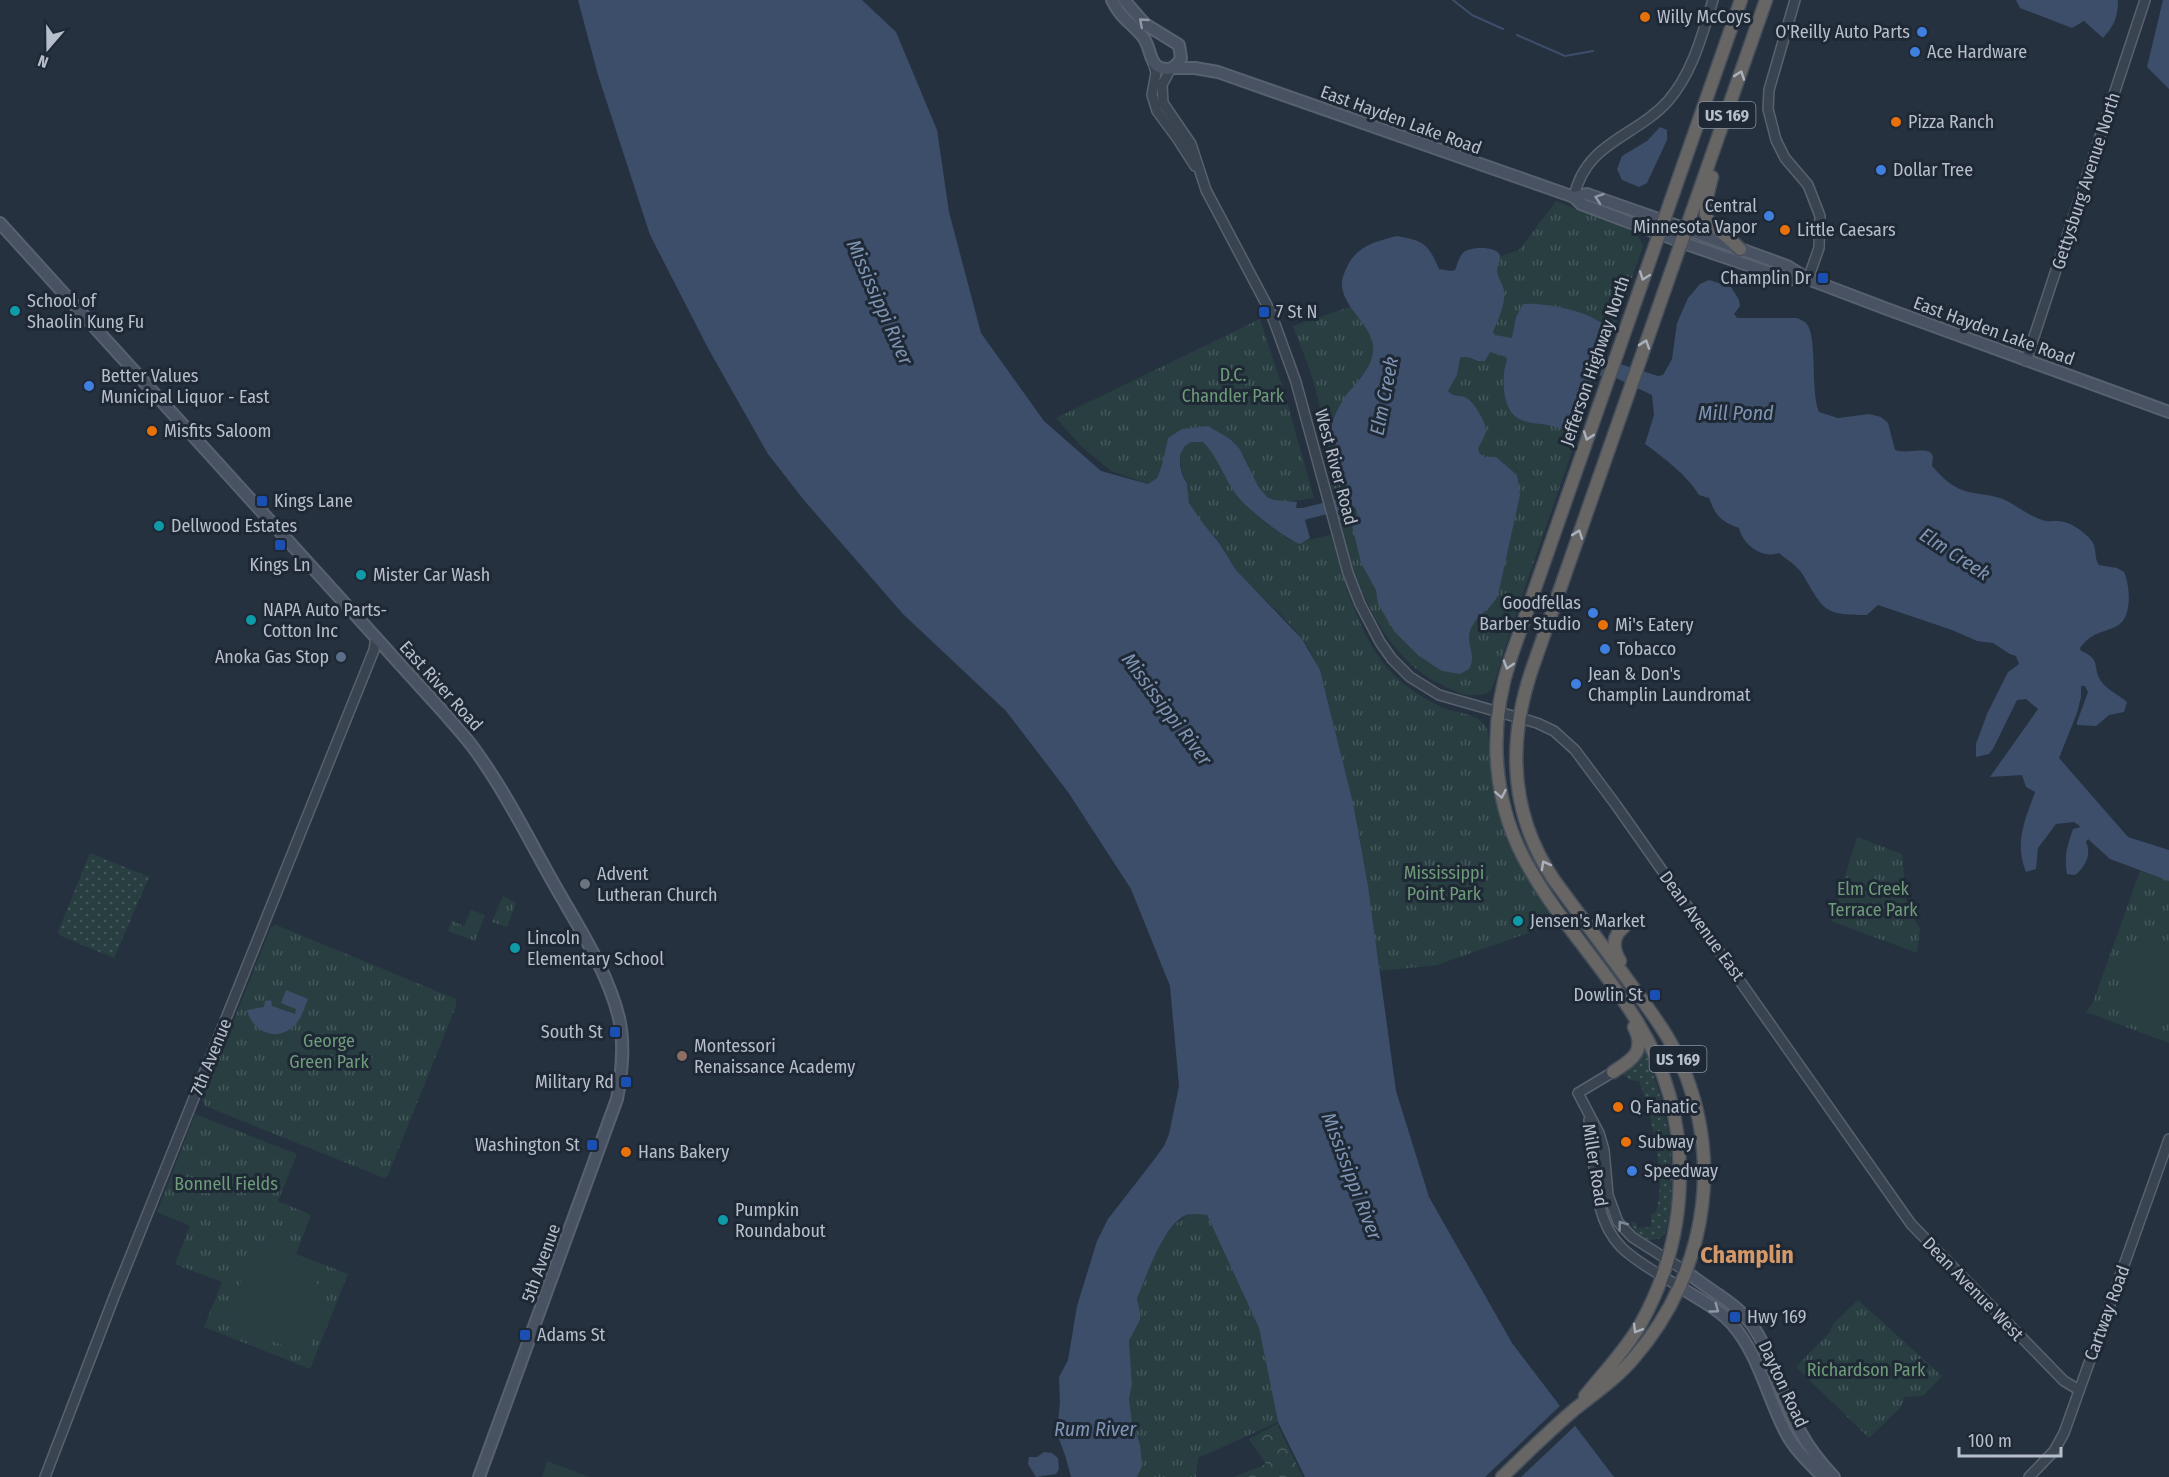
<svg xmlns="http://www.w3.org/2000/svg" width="2169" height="1477" viewBox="0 0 2169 1477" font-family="'Fira Sans Condensed',sans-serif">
<defs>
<pattern id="grass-dots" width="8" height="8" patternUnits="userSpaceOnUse" patternTransform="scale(1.5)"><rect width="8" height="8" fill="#283e41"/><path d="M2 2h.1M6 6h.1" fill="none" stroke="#45585b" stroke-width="1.8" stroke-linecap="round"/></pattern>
<pattern id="forest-crowns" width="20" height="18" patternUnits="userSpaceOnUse" patternTransform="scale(1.5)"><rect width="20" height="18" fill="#283e41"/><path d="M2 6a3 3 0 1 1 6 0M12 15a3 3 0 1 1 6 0" fill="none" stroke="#45585b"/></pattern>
<pattern id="park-tufts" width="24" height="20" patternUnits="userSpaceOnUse" patternTransform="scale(1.5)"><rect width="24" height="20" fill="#283e41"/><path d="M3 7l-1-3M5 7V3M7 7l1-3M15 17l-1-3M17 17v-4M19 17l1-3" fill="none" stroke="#45585b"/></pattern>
</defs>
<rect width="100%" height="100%" fill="#263140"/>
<g fill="url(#grass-dots)">
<polygon points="90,853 149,877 114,958 61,936 58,932"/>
<path d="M 1645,1051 C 1665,1103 1677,1151 1670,1208 C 1668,1218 1669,1230 1661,1238 C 1647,1243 1634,1237 1631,1222 L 1636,1222 L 1637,1228 L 1651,1227 L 1651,1214 L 1656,1212 C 1667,1179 1651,1113 1639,1081 L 1630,1080 L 1620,1072 L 1633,1065 Z"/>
</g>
<polygon fill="url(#forest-crowns)" points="1277,1424 1303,1477 1234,1477 1266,1464 1249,1439"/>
<g fill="url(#park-tufts)">
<path d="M 1556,201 L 1637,233 L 1643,246 L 1519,605 L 1494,683 L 1490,692 C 1471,699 1460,694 1442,685 C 1374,653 1346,559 1332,490 C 1327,460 1324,429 1318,399 C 1313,375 1302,350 1293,326 L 1519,250 Z"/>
<path d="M 1260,319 L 1285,395 L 1314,498 C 1303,500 1284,503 1273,500 C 1258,495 1238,453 1230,439 L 1168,438 L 1162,465 L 1157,478 L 1148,484 L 1111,471 L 1081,446 L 1056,418 Z"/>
<path d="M 1191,442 L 1203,442 C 1223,461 1228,486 1244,503 C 1253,513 1284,539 1295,542 C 1301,543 1322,536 1331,535 C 1344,579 1360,643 1394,675 C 1408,689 1426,700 1443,708 C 1458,714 1480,713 1487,729 C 1492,758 1493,788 1500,817 C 1509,857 1535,891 1557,923 L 1437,965 L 1380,971 C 1369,892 1356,815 1337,738 C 1328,704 1324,668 1303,640 C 1284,614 1257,594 1236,571 C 1229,563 1226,552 1220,543 C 1210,530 1196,519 1190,504 C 1187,497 1189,488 1186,481 C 1180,468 1175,451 1191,442 Z"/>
<polygon points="1857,837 1902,854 1907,907 1920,929 1917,953 1831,921"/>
<polygon points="2140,871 2169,879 2169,1043 2086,1012 2093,1002"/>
<polygon points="503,896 516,903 507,927 492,922"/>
<polygon points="471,910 485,915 475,941 448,931 452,921 464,926"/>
<polygon points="276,925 456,999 456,1006 388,1175 384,1178 205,1106 202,1099 271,927"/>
<polygon points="195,1114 297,1154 278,1201 311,1215 296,1254 348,1274 310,1369 204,1327 222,1282 175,1264 190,1226 157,1212"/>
<path d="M 1191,1214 L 1207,1215 L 1259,1328 L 1278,1422 L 1198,1458 L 1196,1477 L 1137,1477 L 1140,1444 L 1132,1422 L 1129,1399 L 1132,1384 L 1129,1341 L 1140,1320 L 1140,1312 L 1137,1298 C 1148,1272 1162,1224 1191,1214 Z"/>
<polygon points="1858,1300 1942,1376 1923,1396 1905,1397 1900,1408 1869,1438 1796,1367 1830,1332 1832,1325"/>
</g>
<g fill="#283e41">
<polygon points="2137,939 2152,946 2169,963 2169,1024 2113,1004"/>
<polygon points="255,1242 281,1250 303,1264 318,1285 322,1313 308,1355 229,1325 228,1318"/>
<polygon points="547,1461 590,1477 542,1477"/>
</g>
<g fill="#3c4e69">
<path d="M 578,0 L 862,0 L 896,32 L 937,130 L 949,212 L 981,333 L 1044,421 L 1101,471 L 1148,484 L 1157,478 L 1162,465 L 1168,438 L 1182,429 L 1208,426 L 1230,439 L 1239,448 L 1258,486 L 1267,497 L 1274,500 L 1297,502 L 1296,508 L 1302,510 L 1310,538 L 1300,544 C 1284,538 1244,507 1235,493 C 1223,476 1218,457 1203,442 L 1191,442 L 1185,446 L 1180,455 L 1180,465 L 1182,474 L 1187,484 L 1189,503 L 1202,522 L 1220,544 L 1235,569 L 1302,639 L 1320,670 L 1353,803 L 1368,886 L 1396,1091 L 1429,1197 L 1512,1343 L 1614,1477 L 1305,1477 L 1278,1422 L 1259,1328 L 1207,1215 C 1199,1215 1191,1213 1184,1216 C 1162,1228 1147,1276 1137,1298 L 1140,1312 L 1140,1320 L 1129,1341 L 1132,1384 L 1129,1399 L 1132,1422 L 1140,1444 L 1142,1466 L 1137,1477 L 1071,1477 L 1065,1455 L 1057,1434 L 1060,1402 L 1059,1377 L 1068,1360 L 1077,1306 L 1097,1241 L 1108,1219 L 1150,1165 L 1164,1146 L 1169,1134 L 1179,1086 L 1170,986 L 1131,889 L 1068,792 L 1006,711 L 903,614 L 803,499 L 768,454 L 709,350 L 650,235 L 598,75 Z"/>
<path d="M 2016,0 L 2118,0 C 2118,17 2114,26 2103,38 L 2084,21 L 2072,28 L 2020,8 Z"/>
<polygon points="2163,0 2169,0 2169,89 2147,67"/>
<polygon points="1660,127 1667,130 1667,140 1647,183 1639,187 1622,180 1617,169 1622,156 1647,141"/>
<path d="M 1397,236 C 1425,241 1428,244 1439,269 L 1451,271 L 1455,270 C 1457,265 1459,257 1463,253 C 1469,246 1499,246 1500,256 C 1501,261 1497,265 1497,270 C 1497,276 1501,281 1503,287 C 1508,299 1498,320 1493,332 L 1495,335 L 1512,338 L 1516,317 L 1523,304 C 1544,302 1590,311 1605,326 C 1605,337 1598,345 1597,354 L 1601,358 L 1658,376 L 1663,375 L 1672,359 L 1677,323 L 1688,298 L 1700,284 L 1709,280 L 1731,287 L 1739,300 L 1740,306 L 1734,314 L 1737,318 L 1797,318 C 1798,318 1805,322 1806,323 C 1818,335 1810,391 1819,412 L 1838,418 L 1869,414 L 1881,417 L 1888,423 L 1895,450 C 1906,454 1919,448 1930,452 L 1933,456 L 1932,466 C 1942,477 1950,486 1965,491 C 1978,495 1992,494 2005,500 C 2019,507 2030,517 2046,521 C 2052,522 2058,520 2064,522 C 2073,524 2084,532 2090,539 C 2098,547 2093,557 2099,565 L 2117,568 L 2124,572 C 2130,585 2133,618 2117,626 C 2101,634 2093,631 2080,648 L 2081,651 C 2102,659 2092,668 2101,681 C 2107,690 2119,695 2127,702 L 2124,712 L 2109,715 L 2096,726 L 2077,725 L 2077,722 L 2088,692 L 2085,686 L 2081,686 L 2081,697 L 2077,713 L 2059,758 L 2128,837 L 2169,850 L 2169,881 L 2110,859 L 2088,839 L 2086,842 C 2092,855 2085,867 2075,875 L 2067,874 C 2064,855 2067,847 2073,829 L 2081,827 L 2074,822 L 2056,824 L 2038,848 L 2036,869 L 2026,872 C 2014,843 2025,820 2035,792 L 2026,787 L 2022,775 L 1990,777 L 2038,709 L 2026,699 L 2017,700 L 1993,749 L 1989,754 L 1976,757 L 1976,744 L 1987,714 L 2008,672 L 2019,664 L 2016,656 L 2010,654 L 1993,643 L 1977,641 L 1952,630 L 1878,605 L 1867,615 C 1824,615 1824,611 1803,575 C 1798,566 1787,560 1779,553 C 1762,559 1743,545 1739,528 C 1720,521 1716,516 1709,498 L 1699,495 C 1686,474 1664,458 1645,444 L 1654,415 L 1652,395 L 1614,377 L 1593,375 L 1578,420 L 1571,430 C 1563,430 1555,427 1548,425 C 1537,423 1526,424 1516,417 C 1502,407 1501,375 1507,360 L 1506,357 L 1490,352 L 1485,361 C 1475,363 1470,354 1460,358 L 1457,375 L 1448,391 C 1453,397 1458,395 1465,397 C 1474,401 1487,424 1486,432 C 1484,438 1480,444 1478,449 L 1480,454 L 1485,457 L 1496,457 L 1517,475 L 1520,495 L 1498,595 C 1492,610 1470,618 1469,637 C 1469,649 1476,657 1469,669 L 1460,674 L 1442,671 L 1419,656 L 1394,631 L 1378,604 L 1376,590 L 1361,563 L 1352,525 L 1359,522 L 1353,497 L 1345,498 C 1343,487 1342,473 1338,462 C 1335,454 1330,446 1330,436 C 1330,423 1339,405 1347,394 C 1357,382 1371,369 1373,352 C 1376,326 1341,309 1342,283 C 1342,277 1345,271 1348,265 C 1357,246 1377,241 1397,236 Z"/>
<path d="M 286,990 L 308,999 C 304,1008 302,1018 295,1025 C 278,1043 252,1032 247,1010 L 264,1007 L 265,1001 L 271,1000 L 272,1006 L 295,1014 L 296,1009 L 281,1003 Z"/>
<polygon points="1044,1452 1052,1453 1058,1458 1059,1469 1056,1474 1036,1477 1028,1464 1029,1457 1037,1457"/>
</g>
<polygon fill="#263140" points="1562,1404 1577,1424 1521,1477 1485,1477"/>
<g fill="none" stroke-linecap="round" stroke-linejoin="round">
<g stroke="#3c4e69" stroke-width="2">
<polyline points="1453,0 1472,15 1503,29"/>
<polyline points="1517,35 1565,56 1593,51"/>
</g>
<polyline stroke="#3c4e69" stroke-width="12" points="1289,514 1303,514 1363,499 1368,496"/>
<defs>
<g id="tertiary">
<polyline points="1795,0 1769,90 1768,109 1776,140 1785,158 1808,185 1820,216 1819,248 1808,279"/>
<polyline points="1153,62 1156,73 1152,95 1157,111 1177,138 1195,166"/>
<polyline points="1171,68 1162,85 1163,103 1191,144 1206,190 1271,313 1296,382 1348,573 1360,604 1380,642 1392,659 1410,677 1439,695 1537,723 1554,731 1575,750 1616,805 1911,1224 2064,1381 2079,1390"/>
<path d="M 1574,197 C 1585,142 1636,137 1668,101 C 1693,72 1702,35 1713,0"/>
<polyline points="2026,361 2145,0"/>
<polyline points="1613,1072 1578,1093 1599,1133 1604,1150 1608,1195 1618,1222 1632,1237 1687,1272"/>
<path d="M 1589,1120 C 1597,1162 1589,1215 1622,1248 C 1639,1264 1661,1275 1680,1287"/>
<polyline points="45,1477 114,1297 374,650 376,638"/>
<polyline points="2029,1477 2054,1451 2064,1433 2169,1139"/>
</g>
<g id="secondary">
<path d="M 1112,0 C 1122,20 1131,22 1143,37 C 1152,48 1148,69 1167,69 C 1174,69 1178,64 1181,58 L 1179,45 L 1145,24 L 1124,0"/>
<polyline points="1173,68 1195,68 1218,72 1574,197 1581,204 1692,246 1762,270 1789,279 1808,279"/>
<polyline points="1574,197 1587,194 1650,216 1787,266 1808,279 1887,309 2169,412"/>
<path d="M 0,223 L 446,715 C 455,726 466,737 475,750 C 507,794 531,844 558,891 C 581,931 608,973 619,1018 C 625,1045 622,1072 617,1099 L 479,1477"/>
<path d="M 1687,1272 C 1709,1291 1737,1302 1754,1328 C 1775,1360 1782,1400 1801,1433 C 1810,1450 1821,1463 1834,1477"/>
<path d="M 1680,1287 C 1698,1299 1718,1308 1732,1324 C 1759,1355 1767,1396 1785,1431 C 1794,1449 1809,1463 1823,1477"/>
</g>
<g id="trunk">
<path d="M 1712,177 C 1697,232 1709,216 1740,249"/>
<path d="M 1620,961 C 1612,948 1612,936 1624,927"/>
<path d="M 1613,1072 C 1631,1060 1647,1052 1634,1027"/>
<path d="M 1585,1396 C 1604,1372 1625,1351 1640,1325 C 1693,1231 1694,1115 1638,1023 C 1606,969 1562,925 1531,871 C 1492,806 1487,729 1511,657 L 1741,0"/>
<path d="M 1502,1477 C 1526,1454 1550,1430 1575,1409 C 1595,1393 1616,1379 1633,1359 C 1711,1270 1728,1142 1668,1038 C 1656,1018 1641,998 1627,979 C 1603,946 1578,913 1554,880 C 1511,816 1507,745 1531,672 L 1766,0"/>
</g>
</defs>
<use href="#tertiary" stroke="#58616e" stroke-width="12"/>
<use href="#secondary" stroke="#58616e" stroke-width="14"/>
<use href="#trunk" stroke="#454e5b" stroke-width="15"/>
<use href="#tertiary" stroke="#3a4350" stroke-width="9"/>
<use href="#secondary" stroke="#485263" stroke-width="10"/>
<use href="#trunk" stroke="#676664" stroke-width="12"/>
</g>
<defs><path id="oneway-chevron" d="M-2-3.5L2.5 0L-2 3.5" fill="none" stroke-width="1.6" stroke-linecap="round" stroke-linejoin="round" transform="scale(1.5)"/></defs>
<g stroke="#9098a7">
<use href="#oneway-chevron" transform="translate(1143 22) rotate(-139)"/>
<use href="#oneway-chevron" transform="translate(1599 198) rotate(-161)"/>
<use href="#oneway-chevron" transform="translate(1715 1309) rotate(36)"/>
</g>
<g stroke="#abb1bc">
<use href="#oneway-chevron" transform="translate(1740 75) rotate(-71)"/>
<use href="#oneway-chevron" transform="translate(1644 276) rotate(110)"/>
<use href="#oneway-chevron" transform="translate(1645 344) rotate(-71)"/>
<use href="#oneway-chevron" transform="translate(1588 436) rotate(109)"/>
<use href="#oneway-chevron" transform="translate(1578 534) rotate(-71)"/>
<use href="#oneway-chevron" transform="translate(1508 665) rotate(107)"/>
<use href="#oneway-chevron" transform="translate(1501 794) rotate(79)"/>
<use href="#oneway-chevron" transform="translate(1545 865) rotate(-119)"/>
<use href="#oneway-chevron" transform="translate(1637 1329) rotate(121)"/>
</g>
<use stroke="#7f8794" href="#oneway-chevron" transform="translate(1622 1225) rotate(-127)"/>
<g fill="#e8710a" stroke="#1f2835" stroke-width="2">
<circle cx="1645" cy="17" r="6"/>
<circle cx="1896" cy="122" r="6"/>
<circle cx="1785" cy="230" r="6"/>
<circle cx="152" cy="431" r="6"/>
<circle cx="1603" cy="625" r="6"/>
<circle cx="1618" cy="1107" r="6"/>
<circle cx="1626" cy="1142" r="6"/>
<circle cx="626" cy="1152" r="6"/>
</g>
<g fill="#3f7fe0" stroke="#1f2835" stroke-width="2">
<circle cx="1922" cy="32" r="6"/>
<circle cx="1915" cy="52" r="6"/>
<circle cx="1881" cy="170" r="6"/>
<circle cx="1769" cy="216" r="6"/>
<circle cx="89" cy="386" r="6"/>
<circle cx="1593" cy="613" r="6"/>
<circle cx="1605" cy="649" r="6"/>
<circle cx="1576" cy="684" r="6"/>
<circle cx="1632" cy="1171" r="6"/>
</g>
<g fill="#1a4fb4" stroke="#1f2835" stroke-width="2">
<rect x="1817" y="272" width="12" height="12" rx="3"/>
<rect x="1258" y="306" width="12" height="12" rx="3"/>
<rect x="256" y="495" width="12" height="12" rx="3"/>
<rect x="274" y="539" width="12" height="12" rx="3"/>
<rect x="1649" y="989" width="12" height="12" rx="3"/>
<rect x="609" y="1026" width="12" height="12" rx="3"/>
<rect x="620" y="1076" width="12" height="12" rx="3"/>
<rect x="586" y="1139" width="12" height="12" rx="3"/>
<rect x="1729" y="1311" width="12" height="12" rx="3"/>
<rect x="519" y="1329" width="12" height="12" rx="3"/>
</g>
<g fill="#0f9aa8" stroke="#1f2835" stroke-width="2">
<circle cx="15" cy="311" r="6"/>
<circle cx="159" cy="526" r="6"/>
<circle cx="361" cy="575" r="6"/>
<circle cx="251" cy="620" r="6"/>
<circle cx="1518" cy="921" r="6"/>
<circle cx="515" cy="948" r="6"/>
<circle cx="723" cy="1220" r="6"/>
</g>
<circle fill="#5c6f8a" stroke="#1f2835" stroke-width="2" cx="341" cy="657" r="6"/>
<circle fill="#6b7280" stroke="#1f2835" stroke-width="2" cx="585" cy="884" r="6"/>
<circle fill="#8d6e63" stroke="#1f2835" stroke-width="2" cx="682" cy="1056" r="6"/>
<g text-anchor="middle" stroke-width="6" stroke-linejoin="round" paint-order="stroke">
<g fill="#1f2835" stroke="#89919e" stroke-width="1.5">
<rect x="1698.5" y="102" width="57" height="26" rx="4.5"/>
<rect x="1649.5" y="1046" width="57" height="26" rx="4.5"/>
</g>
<g font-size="16" font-weight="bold" fill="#b7becb">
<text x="1727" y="121">US 169</text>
<text x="1678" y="1065">US 169</text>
</g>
<g font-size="18" fill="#b7becb" stroke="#1f2835" text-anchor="start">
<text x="1657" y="23">Willy McCoys</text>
<text x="1910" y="38" text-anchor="end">O'Reilly Auto Parts</text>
<text x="1927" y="58">Ace Hardware</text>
<text x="1908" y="128">Pizza Ranch</text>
<text x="1893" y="176">Dollar Tree</text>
<text x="1757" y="212" text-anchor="end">Central<tspan x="1757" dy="21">Minnesota Vapor</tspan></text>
<text x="1797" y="236">Little Caesars</text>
<text x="1811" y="284" text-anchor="end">Champlin Dr</text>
<text x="27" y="307">School of<tspan x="27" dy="21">Shaolin Kung Fu</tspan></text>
<text x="1276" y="318">7 St N</text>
<text x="101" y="382">Better Values<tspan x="101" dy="21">Municipal Liquor - East</tspan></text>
<text x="164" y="437">Misfits Saloom</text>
<text x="274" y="507">Kings Lane</text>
<text x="171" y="532">Dellwood Estates</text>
<text x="280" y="571" text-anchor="middle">Kings Ln</text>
<text x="373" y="581">Mister Car Wash</text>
<text x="1581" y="609" text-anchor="end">Goodfellas<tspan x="1581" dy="21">Barber Studio</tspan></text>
<text x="263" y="616">NAPA Auto Parts-<tspan x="263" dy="21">Cotton Inc</tspan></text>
<text x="1615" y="631">Mi's Eatery</text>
<text x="1617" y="655">Tobacco</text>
<text x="329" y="663" text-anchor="end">Anoka Gas Stop</text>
<text x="1588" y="680">Jean &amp; Don's<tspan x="1588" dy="21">Champlin Laundromat</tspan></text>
<text x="597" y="880">Advent<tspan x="597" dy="21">Lutheran Church</tspan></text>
<text x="1530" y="927">Jensen's Market</text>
<text x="527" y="944">Lincoln<tspan x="527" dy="21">Elementary School</tspan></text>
<text x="1643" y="1001" text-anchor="end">Dowlin St</text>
<text x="603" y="1038" text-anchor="end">South St</text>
<text x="694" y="1052">Montessori<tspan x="694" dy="21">Renaissance Academy</tspan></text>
<text x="614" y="1088" text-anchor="end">Military Rd</text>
<text x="1630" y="1113">Q Fanatic</text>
<text x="1638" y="1148">Subway</text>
<text x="580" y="1151" text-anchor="end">Washington St</text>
<text x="638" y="1158">Hans Bakery</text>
<text x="1644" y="1177">Speedway</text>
<text x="735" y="1216">Pumpkin<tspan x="735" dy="21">Roundabout</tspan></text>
<text x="1747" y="1323">Hwy 169</text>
<text x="537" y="1341">Adams St</text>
</g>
<g font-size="18" fill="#b7becb" stroke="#1f2835">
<text transform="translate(1401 120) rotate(20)" y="6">East Hayden Lake Road</text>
<text transform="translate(2086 181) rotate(-72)" y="6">Gettysburg Avenue North</text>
<text transform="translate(1994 331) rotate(20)" y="6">East Hayden Lake Road</text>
<text transform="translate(1595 361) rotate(-71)" y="6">Jefferson Highway North</text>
<text transform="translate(1336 467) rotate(75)" y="6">West River Road</text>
<text transform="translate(441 686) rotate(48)" y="6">East River Road</text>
<text transform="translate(1702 926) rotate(54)" y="6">Dean Avenue East</text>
<text transform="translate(211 1057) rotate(-68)" y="6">7th Avenue</text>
<text transform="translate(1595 1165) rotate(81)" y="6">Miller Road</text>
<text transform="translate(541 1263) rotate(-70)" y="6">5th Avenue</text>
<text transform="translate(1973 1289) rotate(46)" y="6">Dean Avenue West</text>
<text transform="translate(2107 1313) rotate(-70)" y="6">Cartway Road</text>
<text transform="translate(1783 1384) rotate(65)" y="6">Dayton Road</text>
</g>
<g font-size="18" fill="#6e9b79" stroke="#1f2835">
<text x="1233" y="381">D.C.<tspan x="1233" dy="21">Chandler Park</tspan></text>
<text x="1444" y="879">Mississippi<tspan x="1444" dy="21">Point Park</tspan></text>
<text x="1873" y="895">Elm Creek<tspan x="1873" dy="21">Terrace Park</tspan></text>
<text x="329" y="1047">George<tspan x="329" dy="21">Green Park</tspan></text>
<text x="226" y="1190">Bonnell Fields</text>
<text x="1866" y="1376">Richardson Park</text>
</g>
<g font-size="20" font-style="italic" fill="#7e94b2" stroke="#1f2835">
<text transform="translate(880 302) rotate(66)" y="7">Mississippi River</text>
<text transform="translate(1384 396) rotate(-79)" y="7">Elm Creek</text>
<text x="1736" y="420">Mill Pond</text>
<text transform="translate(1955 554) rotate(33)" y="7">Elm Creek</text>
<text transform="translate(1167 709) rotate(53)" y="7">Mississippi River</text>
<text transform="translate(1352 1176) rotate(69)" y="7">Mississippi River</text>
<text x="1095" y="1436">Rum River</text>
</g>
<g font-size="24" font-weight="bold" fill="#d49768" stroke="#1f2835">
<text x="1747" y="1263">Champlin</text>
</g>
</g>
<g transform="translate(48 48) rotate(200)" stroke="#1f2835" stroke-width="4.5" paint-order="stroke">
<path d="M0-4.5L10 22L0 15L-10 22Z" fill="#b7becb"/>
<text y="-9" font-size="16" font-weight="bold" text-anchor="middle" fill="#b7becb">N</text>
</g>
<path d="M1959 1447v9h102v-9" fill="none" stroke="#b7becb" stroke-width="3"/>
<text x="1968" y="1447" font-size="18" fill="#b7becb" stroke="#1f2835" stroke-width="4.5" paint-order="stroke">100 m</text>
</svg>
